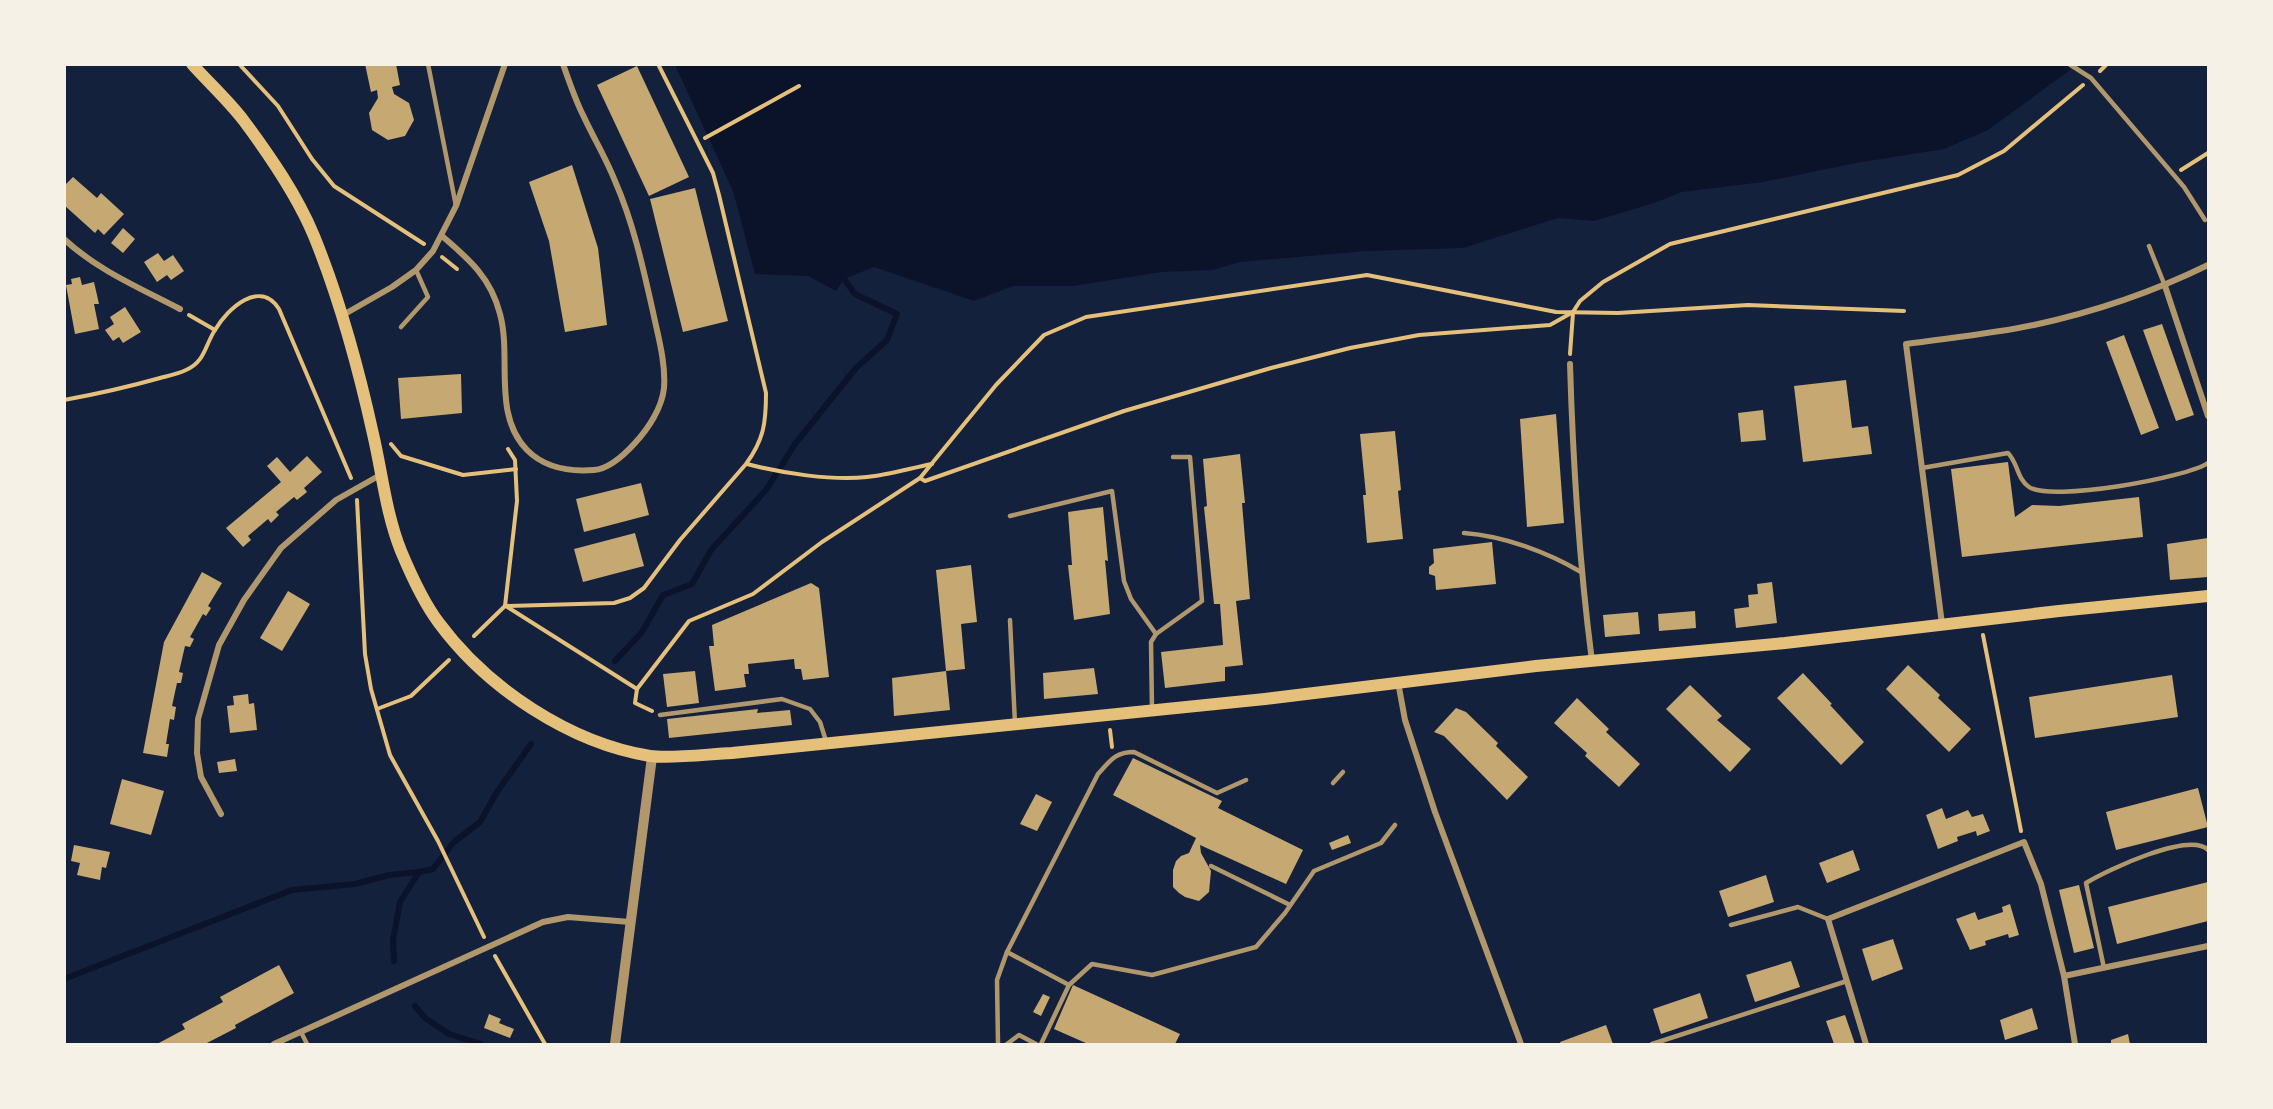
<svg xmlns="http://www.w3.org/2000/svg" width="2273" height="1109" viewBox="0 0 2273 1109" font-family="'Golos Text',sans-serif">
<rect width="100%" height="100%" fill="#14213d"/>
<polygon fill="#0b132b" points="675,65 2077,65 1988,130 1944,149 1856,163 1763,182 1682,192 1654,203 1594,221 1558,218 1463,248 1366,251 1240,262 1213,270 1161,272 1073,286 1013,286 974,301 874,267 844,279 836,291 808,276 755,274 733,191"/>
<g fill="none" stroke-linecap="round" stroke-linejoin="round">
<g stroke="#0b132b" stroke-width="6">
<polyline points="615,661 642,632 663,595 692,584 711,550 766,490 795,444 856,368 887,340 897,314 855,294 844,279"/>
<polyline points="394,961 393,940 400,902 419,872 433,869 454,842 480,822 497,792 531,744"/>
<polyline points="64,979 292,890 355,884 389,875 419,872"/>
<polyline points="415,1006 425,1018 449,1034 481,1044"/>
</g>
</g>
<g fill="#c6a872">
<polygon points="365,64 396,64 400,85 392,87 394,94 409,103 414,120 405,136 388,140 372,130 369,113 378,98 377,90 371,92"/>
<polygon points="637,66 689,177 649,196 597,85"/>
<polygon points="572,165 598,248 607,325 565,332 549,241 529,182"/>
<polygon points="73,177 97,198 101,193 124,214 104,235 98,229 95,233 64,205 64,186"/>
<polygon points="695,188 728,321 683,332 650,199"/>
<polygon points="123,228 135,239 123,253 111,243"/>
<polygon points="158,253 164,261 173,255 184,271 171,280 167,275 157,282 144,262"/>
<polygon points="80,277 82,285 94,282 99,304 94,304 99,329 75,334 66,285 72,284 71,279"/>
<polygon points="125,307 141,332 123,343 119,337 113,341 105,330 114,324 110,317"/>
<polygon points="2162,324 2194,415 2176,421 2143,330"/>
<polygon points="2124,335 2159,428 2141,435 2106,342"/>
<polygon points="461,374 462,413 401,419 398,378"/>
<polygon points="1846,380 1852,428 1868,426 1872,454 1803,462 1794,386"/>
<polygon points="1763,410 1766,440 1741,442 1738,413"/>
<polygon points="1556,414 1564,523 1527,527 1520,419"/>
<polygon points="1395,431 1401,490 1398,491 1403,539 1367,543 1363,495 1366,495 1360,434"/>
<polygon points="1240,454 1245,503 1242,503 1250,599 1236,601 1243,665 1225,667 1225,681 1165,688 1161,652 1223,645 1220,604 1214,604 1204,507 1207,506 1203,459"/>
<polygon points="307,456 322,472 304,488 307,492 297,500 294,497 276,512 279,515 271,523 268,519 248,536 251,540 243,547 226,528 281,482 267,466 277,457 290,472"/>
<polygon points="2008,462 2015,517 2032,505 2059,506 2139,497 2143,537 1962,557 1951,469"/>
<polygon points="641,483 649,515 584,532 576,499"/>
<polygon points="1103,507 1108,561 1105,560 1110,614 1074,620 1068,565 1072,565 1068,512"/>
<polygon points="635,533 644,566 583,582 574,549"/>
<polygon points="2208,538 2208,577 2170,580 2167,544"/>
<polygon points="1492,542 1496,584 1436,590 1435,576 1429,574 1429,567 1434,563 1433,549"/>
<polygon points="971,565 977,622 961,624 965,669 946,671 936,570"/>
<polygon points="202,572 222,583 208,606 211,608 206,616 203,614 190,637 194,639 190,647 185,646 179,672 183,673 181,683 177,683 172,706 176,707 174,720 170,719 166,744 169,744 167,757 143,753 164,642"/>
<polygon points="1772,582 1777,623 1736,628 1734,609 1749,607 1748,595 1758,594 1757,584"/>
<polygon points="811,583 819,588 829,677 803,680 801,669 795,669 794,659 748,664 749,674 744,674 746,687 715,691 709,646 714,646 712,625"/>
<polygon points="288,591 310,604 282,651 260,638"/>
<polygon points="1695,611 1696,628 1659,631 1658,614"/>
<polygon points="1638,612 1640,634 1605,637 1603,615"/>
<polygon points="1908,665 1940,695 1938,698 1971,729 1949,752 1886,689"/>
<polygon points="1094,668 1098,694 1044,699 1043,673"/>
<polygon points="695,671 699,703 667,707 663,674"/>
<polygon points="946,671 950,710 894,716 892,678"/>
<polygon points="1803,673 1832,704 1830,705 1864,742 1841,765 1777,698"/>
<polygon points="2172,675 2178,717 2035,738 2029,697"/>
<polygon points="1690,685 1722,716 1717,720 1751,749 1730,772 1666,709"/>
<polygon points="248,694 249,704 254,703 257,730 230,733 227,706 234,705 233,696"/>
<polygon points="1577,698 1609,729 1606,732 1640,764 1619,787 1585,756 1587,753 1554,723"/>
<polygon points="1456,708 1466,712 1498,743 1496,746 1528,777 1507,800 1444,736 1434,732"/>
<polygon points="758,709 757,713 790,710 792,725 669,738 667,719"/>
<polygon points="1133,758 1222,801 1218,808 1303,850 1286,884 1200,845 1201,853 1211,871 1209,892 1199,901 1185,897 1179,893 1173,887 1173,870 1176,861 1181,856 1189,853 1196,838 1113,795"/>
<polygon points="235,759 237,771 219,773 217,762"/>
<polygon points="122,779 164,791 151,835 110,824"/>
<polygon points="2198,788 2208,827 2116,850 2106,812"/>
<polygon points="1036,794 1052,802 1037,831 1020,824"/>
<polygon points="1942,808 1946,819 1968,810 1972,817 1983,814 1990,831 1977,836 1976,831 1957,837 1958,841 1938,849 1926,815"/>
<polygon points="1348,835 1351,843 1332,850 1329,843"/>
<polygon points="74,845 110,852 106,868 102,867 100,880 77,875 80,863 71,861"/>
<polygon points="1853,850 1860,870 1827,883 1819,863"/>
<polygon points="1766,875 1774,902 1728,917 1719,891"/>
<polygon points="2208,882 2208,921 2117,944 2108,907"/>
<polygon points="2079,885 2094,948 2074,953 2059,890"/>
<polygon points="2010,904 2019,935 2009,938 2008,934 1985,941 1986,945 1970,950 1956,919 1975,912 1978,920 2003,912 2002,907"/>
<polygon points="1893,939 1903,969 1872,981 1862,949"/>
<polygon points="1791,961 1800,987 1755,1002 1746,975"/>
<polygon points="279,965 294,993 235,1025 236,1028 205,1044 157,1044 185,1029 182,1024 223,1002 220,997"/>
<polygon points="1073,985 1180,1034 1175,1044 1088,1044 1054,1029"/>
<polygon points="1700,993 1708,1018 1661,1034 1653,1009"/>
<polygon points="1043,994 1050,997 1041,1016 1033,1012"/>
<polygon points="2032,1008 2038,1029 2005,1040 2000,1020"/>
<polygon points="489,1014 501,1019 499,1023 514,1029 510,1038 484,1028"/>
<polygon points="1845,1015 1855,1044 1834,1044 1826,1021"/>
<polygon points="1606,1025 1613,1044 1561,1044 1560,1042"/>
<polygon points="2128,1034 2130,1044 2111,1044 2111,1040"/>
</g>
<g fill="none" stroke-linecap="round" stroke-linejoin="round">
<g stroke="#e5c07b" stroke-width="4">
<polyline points="239,64 278,106 312,159 334,186 424,244"/>
<polyline points="2100,71 2107,64"/>
<polyline points="705,138 799,86"/>
<polyline points="2181,170 2208,153"/>
<polyline points="442,257 457,269"/>
<polyline points="189,315 215,330"/>
<polyline points="1570,354 1573,313"/>
<path d="M 64,400 C 97,394 128,387 160,378 C 168,376 178,374 186,370 C 205,362 205,345 215,330 C 228,308 260,279 279,309 L 351,478"/>
<polyline points="391,444 401,456 463,475 516,469"/>
<path d="M 747,464 C 781,473 832,481 867,477 C 889,475 911,468 932,464"/>
<polyline points="920,478 925,481 1124,411 1271,368 1350,348 1419,335 1550,325 1573,312 1580,301 1603,282 1670,244 1958,175 2004,151 2083,85"/>
<polyline points="357,500 365,654 371,689 390,755 438,841 484,937"/>
<path d="M 505,606 L 614,603 L 630,598 L 644,588 L 680,540 L 746,464 C 764,439 766,423 766,393 L 719,195 L 713,173 L 658,64"/>
<polyline points="506,606 637,689"/>
<polyline points="1983,635 2021,831"/>
<polyline points="474,636 505,606 517,501 515,460 508,449"/>
<polyline points="377,709 411,696 449,660"/>
<polyline points="652,711 635,703 637,689 689,621 753,594 822,542 920,478 996,385 1044,335 1086,317 1367,275 1556,312 1618,313 1748,305 1904,311"/>
<polyline points="1110,730 1112,747"/>
<polyline points="495,956 545,1044"/>
</g>
<g stroke="#b1986c" stroke-width="4.5">
<polyline points="428,64 456,206"/>
<polyline points="2069,64 2091,78 2184,187 2205,220"/>
<polyline points="2149,246 2165,286"/>
<polyline points="401,327 428,297 416,270"/>
<path d="M 1922,468 L 2008,453 C 2018,463 2017,479 2029,487 C 2051,502 2186,478 2208,463"/>
<polyline points="1010,516 1112,491 1124,581 1131,599 1156,634"/>
<path d="M 1464,533 C 1504,536 1547,552 1581,572"/>
<polyline points="1010,620 1015,724"/>
<polyline points="1152,710 1151,642 1156,634 1202,601 1190,457 1173,457"/>
<polyline points="660,715 782,699 810,709 820,722 826,741"/>
<polyline points="1333,783 1343,772"/>
<polyline points="1211,866 1290,905"/>
<polyline points="1731,925 1798,907 1828,919"/>
<polyline points="1007,952 1069,985 1092,964 1152,975 1256,947 1285,913 1314,871 1381,843 1395,825"/>
<path d="M 2104,968 L 2086,883 C 2107,870 2190,831 2208,850"/>
<polyline points="301,1032 307,1044"/>
<path d="M 998,1044 L 997,980 L 1007,952 L 1098,774 C 1110,761 1115,752 1134,752 L 1217,793 L 1246,780"/>
<polyline points="1007,1044 1019,1035 1036,1044"/>
<polyline points="1041,1044 1069,985"/>
<polyline points="1652,1044 1847,981"/>
</g>
<g stroke="#b1986c" stroke-width="6">
<path d="M 442,236 C 469,259 491,278 500,314 C 512,358 492,414 527,450 C 545,468 569,472 594,470 C 609,469 625,454 635,443 C 648,429 662,408 664,388 C 666,363 658,336 653,312 C 643,267 633,222 615,181 C 606,158 593,137 583,115 C 575,99 569,81 563,64"/>
<path d="M 64,239 C 97,270 140,288 180,309"/>
<polyline points="2165,286 2208,416"/>
<polyline points="343,315 392,287 416,270 433,251 456,206 505,64"/>
<path d="M 1570,364 C 1573,463 1579,562 1592,661"/>
<path d="M 1942,624 L 1906,344 C 1948,338 1992,334 2034,325 C 2094,312 2153,292 2208,265"/>
<polyline points="1398,682 1405,720 1435,812 1521,1044"/>
<polyline points="221,814 201,777 197,753 198,719 219,645 244,600 281,548 336,500 382,474"/>
<polyline points="2064,976 2208,946"/>
<polyline points="274,1044 543,922 568,917 630,922"/>
<polyline points="1866,1044 1828,919 2024,842 2041,884 2064,976 2075,1044"/>
</g>
<polyline stroke="#b1986c" stroke-width="10" points="615,1044 652,757"/>
<path stroke="#e5c07b" stroke-width="12" d="M 192,64 C 209,83 229,101 244,121 C 270,156 297,195 314,236 C 340,300 358,366 373,434 C 382,472 386,514 401,551 C 411,575 423,602 439,623 C 487,688 570,743 650,756 C 671,759 709,754 732,753 L 1265,699 L 1536,666 L 1785,643 L 2059,611 L 2208,596"/>
</g>
<rect width="2273" height="1109" fill="none" stroke="#f6f1e7" stroke-width="132"/>
</svg>
